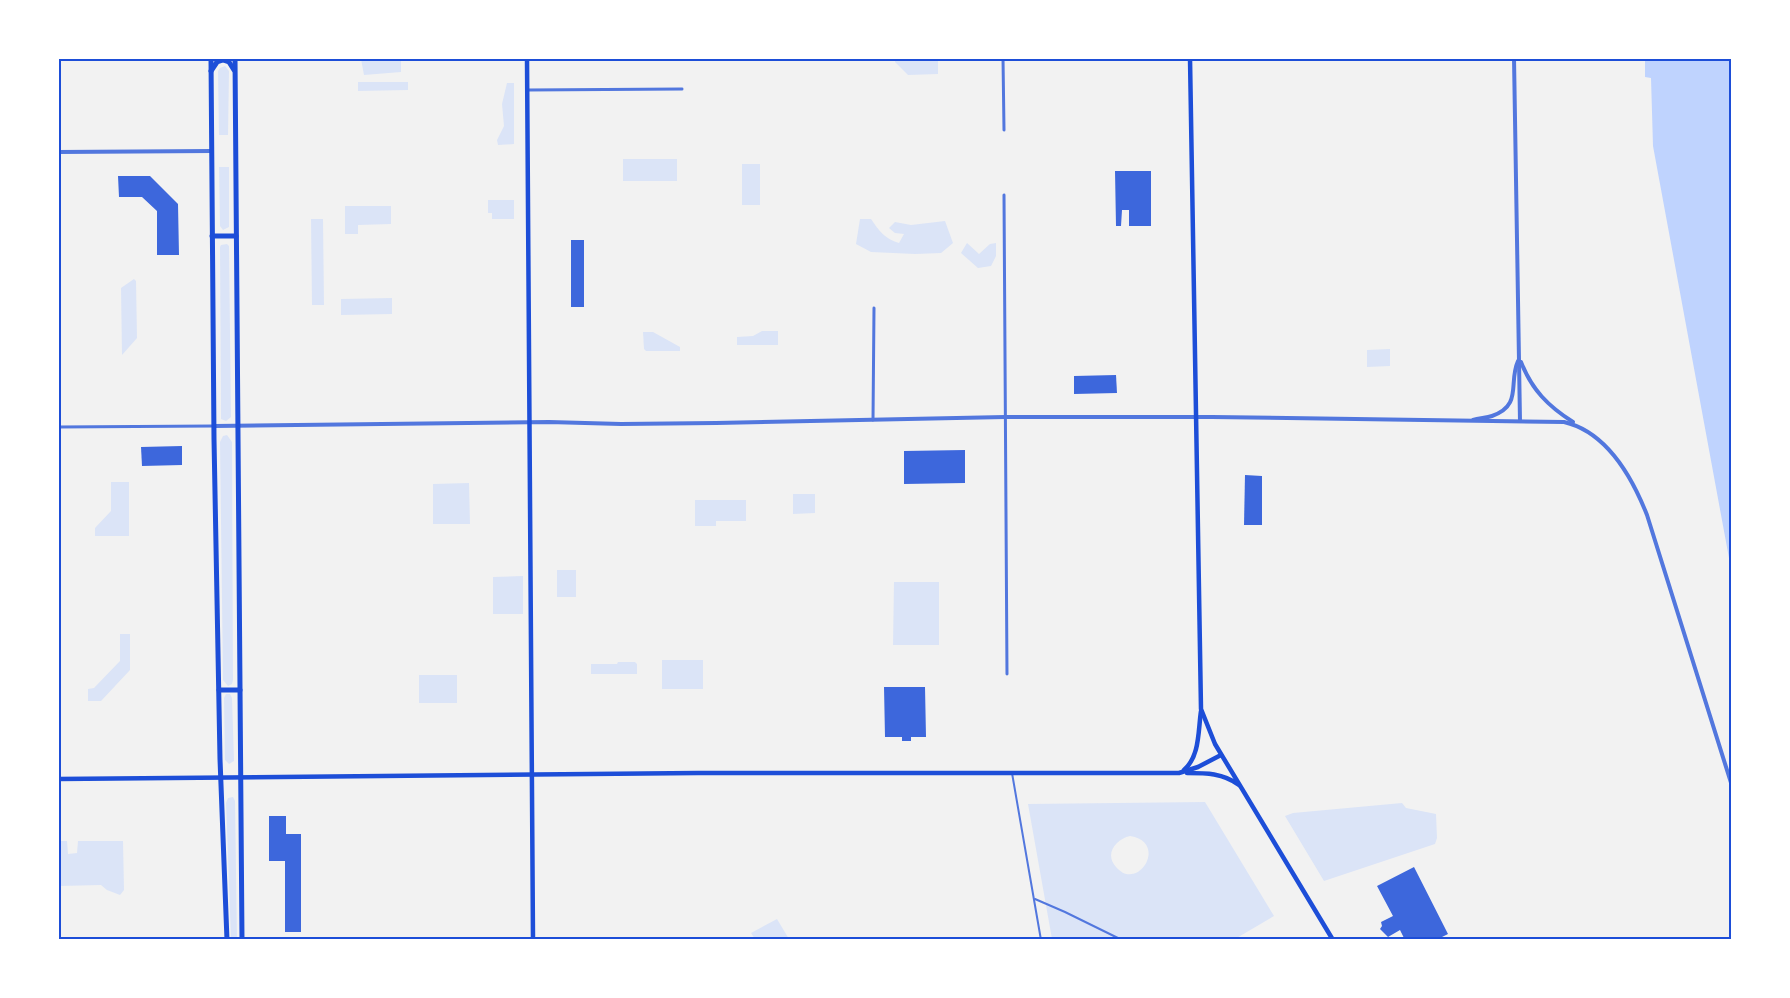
<svg xmlns="http://www.w3.org/2000/svg" width="1790" height="998" viewBox="0 0 1790 998" font-family="Roboto,sans-serif">
<rect width="100%" height="100%" fill="#f2f2f2"/>
<g fill="#dbe4f7" fill-rule="evenodd">
<polygon points="361,59 401,61 401,72 364,75"/>
<polygon points="895,59 938,59 938,74 908,75 895,62"/>
<polygon points="225,66 229,71 228,135 219,135 218,71 220,68"/>
<polygon points="358,82 408,82 408,90 358,91"/>
<polygon points="507,83 514,83 514,144 498,145 497,140 504,126 502,104"/>
<rect x="623" y="159" width="54" height="22"/>
<rect x="742" y="164" width="18" height="41"/>
<polygon points="219,167 229,167 229,227 223,230 220,226"/>
<polygon points="488,200 514,200 514,219 492,219 492,213 488,213"/>
<polygon points="345,206 391,206 391,224 358,225 358,234 345,234"/>
<polygon points="311,219 323,219 324,305 312,305"/>
<path d="M 860,219 L 871,219 C 879,231 885,239 899,243 L 904,234 L 895,233 L 889,228 L 895,222 L 911,225 L 945,221 L 953,243 L 941,253 L 915,254 L 871,252 L 856,244 Z"/>
<polygon points="967,243 979,254 990,244 996,243 996,256 991,266 978,268 961,253"/>
<polygon points="227,244 229,246 231,417 226,421 221,419 221,416 220,247 221,245"/>
<polygon points="134,279 136,281 137,338 122,355 121,288"/>
<polygon points="392,298 392,314 341,315 341,299"/>
<polygon points="762,331 778,331 778,345 737,345 737,337 753,336"/>
<polygon points="643,332 653,332 680,347 680,351 646,351 644,349"/>
<polygon points="1390,349 1390,366 1367,367 1367,350"/>
<polygon points="227,435 232,442 233,680 232,684 228,686 223,680 220,442 223,436"/>
<polygon points="111,482 129,482 129,536 95,536 95,528 111,511"/>
<polygon points="469,483 470,524 433,524 433,484"/>
<polygon points="793,494 815,494 815,513 793,514"/>
<polygon points="695,500 746,500 746,521 716,521 716,526 695,526"/>
<rect x="557" y="570" width="19" height="27"/>
<polygon points="523,576 523,614 493,614 493,577"/>
<polygon points="894,582 939,582 939,645 893,645"/>
<polygon points="120,634 130,634 130,670 101,701 88,701 88,689 94,688 120,661"/>
<rect x="662" y="660" width="41" height="29"/>
<polygon points="618,662 635,662 637,664 637,674 591,674 591,664 617,664"/>
<rect x="419" y="675" width="38" height="28"/>
<polygon points="226,694 230,694 232,698 234,761 229,764 225,760 224,698"/>
<polygon points="233,797 235,801 237,940 231,939 226,803 228,798"/>
<path d="M 1205,802 L 1274,916 L 1235,939 L 1052,939 L 1028,804 ZM 1130,836 C 1169,842 1138,893 1116,867 C 1104,854 1116,839 1130,836 Z"/>
<polygon points="1402,803 1406,808 1436,814 1437,838 1435,844 1324,881 1285,816 1293,813"/>
<polygon points="59,841 67,841 68,854 77,853 78,841 123,841 124,890 120,895 107,890 101,885 59,886"/>
<polygon points="777,919 789,939 755,939 751,933"/>
</g>
<polygon fill="#bfd3fe" points="1645,59 1731,59 1731,569 1653,146 1651,78 1645,77"/>
<g fill="#3d67dc">
<polygon points="1115,171 1151,171 1151,226 1129,226 1129,210 1122,210 1121,226 1116,226"/>
<polygon points="118,176 150,176 178,204 179,255 157,255 157,211 142,197 119,197"/>
<rect x="571" y="240" width="13" height="67"/>
<polygon points="1116,375 1117,393 1074,394 1074,376"/>
<polygon points="182,446 182,465 142,466 141,447"/>
<polygon points="965,450 965,483 904,484 904,451"/>
<polygon points="1245,475 1262,476 1262,525 1244,525"/>
<polygon points="884,687 925,687 926,737 911,737 911,741 902,741 902,737 885,737"/>
<polygon points="269,816 286,816 286,834 301,834 301,932 285,932 285,861 269,861"/>
<polygon points="1414,867 1448,934 1436,940 1405,940 1400,930 1388,937 1380,929 1382,926 1381,922 1393,916 1377,886"/>
</g>
<g fill="none" stroke-linecap="round" stroke-linejoin="round">
<g stroke="#5277de" stroke-width="2">
<polyline points="1012,773 1041,940"/>
<polyline points="1035,899 1065,912 1122,940"/>
</g>
<g stroke="#5277de" stroke-width="3">
<polyline points="1003,58 1004,130"/>
<polyline points="528,90 682,89"/>
<polyline points="1004,195 1007,674"/>
<polyline points="873,420 874,308"/>
<polyline points="58,427 213,426"/>
</g>
<g stroke="#5277de" stroke-width="4">
<polyline points="1514,58 1520,421"/>
<polyline points="58,152 212,151"/>
<path d="M 1521,362 C 1532,390 1548,406 1573,422"/>
<path d="M 1473,420 C 1479,418 1486,418 1492,416 C 1523,405 1508,383 1518,361"/>
<path d="M 214,426 L 549,422 L 621,424 L 716,423 L 1005,417 L 1212,417 L 1564,422 C 1607,432 1632,477 1647,515 L 1732,786"/>
</g>
<g stroke="#1d4ed8" stroke-width="4.5">
<polyline points="527,58 533,940"/>
<polyline points="1190,58 1201,709 1215,744 1333,940"/>
<path d="M 1184,770 C 1200,756 1198,731 1201,711"/>
<path d="M 1187,773 C 1206,773 1223,773 1239,785"/>
<polyline points="58,779 698,773 1179,773 1198,767 1221,755"/>
</g>
<g stroke="#1d4ed8" stroke-width="5">
<polyline points="211,58 214,439 220,759 227,940"/>
<polyline points="235,58 242,940"/>
<polyline points="211,71 217,62 223,60 229,62 234,70"/>
<polyline points="212,236 236,236"/>
<polyline points="219,690 240,690"/>
</g>
</g>
<rect width="1790" height="998" fill="none" stroke="#ffffff" stroke-width="120"/>
<rect x="60" y="60" width="1670" height="878" fill="none" stroke="#1d4ed8" stroke-width="2"/>
</svg>
